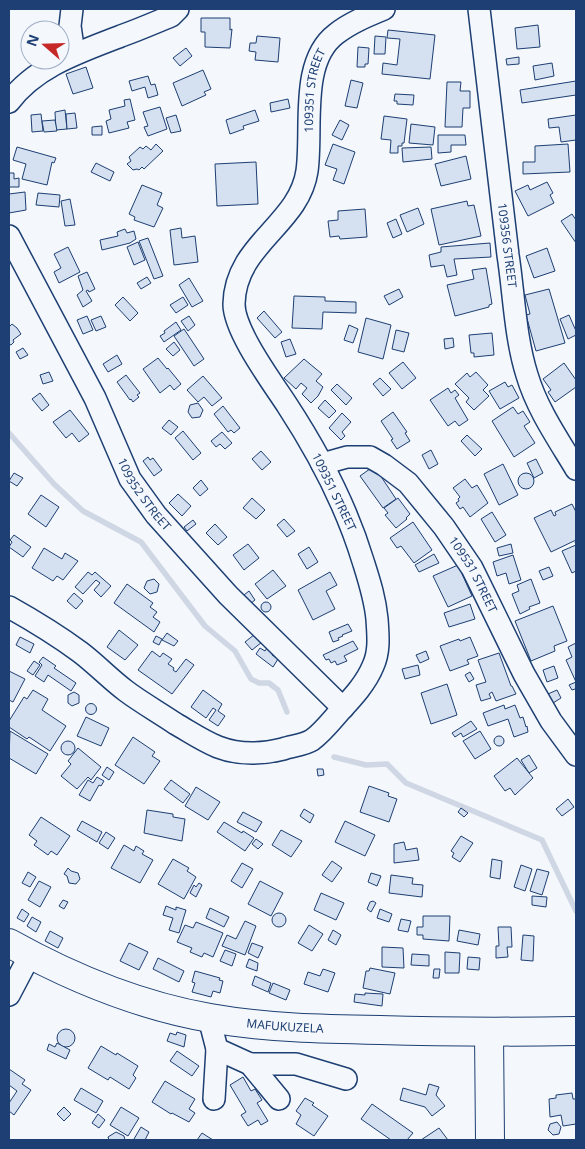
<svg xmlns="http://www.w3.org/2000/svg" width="585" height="1149" viewBox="0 0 585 1149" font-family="'Noto Sans',sans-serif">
<rect width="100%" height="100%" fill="#f4f7fb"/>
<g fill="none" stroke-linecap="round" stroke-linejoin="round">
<g stroke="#cfd7e4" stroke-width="5.5">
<polyline points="9,433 54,484 83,511 141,542 205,626 235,651 251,679 259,683 269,683 278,690 287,712"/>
<polyline points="334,757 366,765 387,764 406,783 542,840 576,911"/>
</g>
</g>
<g fill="#d5e0f0" stroke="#1d3f73">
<polygon points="201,18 230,18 230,30 232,29 230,48 205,47 205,32 201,32"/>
<polygon points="538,25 540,47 517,49 515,28"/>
<polygon points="388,30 435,35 430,79 382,74 383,63 397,65 400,39 387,38"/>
<polygon points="257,36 280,38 278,62 255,60 256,52 249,51 250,43 256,43"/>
<polygon points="375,36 386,37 385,54 374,54"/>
<polygon points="358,47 369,48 368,64 365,64 365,67 357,67"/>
<polygon points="186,48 192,56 180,66 173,58"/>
<polygon points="519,57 519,64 507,65 506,59"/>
<polygon points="552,63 554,76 535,80 533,66"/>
<polygon points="86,67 93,88 73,94 66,74"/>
<polygon points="203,70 211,89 204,92 206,95 182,106 173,83"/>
<polygon points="148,76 151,85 155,84 158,95 148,98 145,87 132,91 129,81"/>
<polygon points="351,80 363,83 357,108 345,106"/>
<polygon points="576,81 576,95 522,103 520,90"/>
<polygon points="447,82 461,82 460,91 470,91 470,108 463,108 462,127 445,127"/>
<polygon points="395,94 414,95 413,105 397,104 397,101 394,101"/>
<polygon points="130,99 135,120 127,122 129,128 109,133 106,121 111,119 109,110 125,106 124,100"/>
<polygon points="288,99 290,108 271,112 270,103"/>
<polygon points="160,107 167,129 148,136 144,127 148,126 143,112"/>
<polygon points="65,110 67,129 56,130 55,112"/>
<polygon points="255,110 259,121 243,126 244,129 230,134 226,120"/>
<polygon points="75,113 77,128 67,129 66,114"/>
<polygon points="41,114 43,131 32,132 31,115"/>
<polygon points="176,115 181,131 171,133 166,118"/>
<polygon points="576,115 576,140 561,142 559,127 549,128 548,119"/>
<polygon points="384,116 407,119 404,143 402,143 402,146 398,146 398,153 390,153 391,140 381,139"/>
<polygon points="55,120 57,131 44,132 42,121"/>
<polygon points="340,120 349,125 342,140 332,135"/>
<polygon points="411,124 435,127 433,145 409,143"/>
<polygon points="102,126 102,135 92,135 92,127"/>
<polygon points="438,135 465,135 466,145 451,145 451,152 438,153"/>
<polygon points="156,144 163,151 144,169 142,167 139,170 137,169 133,170 127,164 131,161 129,157 140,147 143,149 146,146 151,150"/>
<polygon points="333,144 355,152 344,184 333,180 337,169 325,165"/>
<polygon points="568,144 570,172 523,174 523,162 535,162 535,146"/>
<polygon points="17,147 56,158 54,163 52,162 47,185 22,179 26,164 13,160"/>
<polygon points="431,147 432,159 403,162 402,148"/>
<polygon points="466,156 471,179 441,186 435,164"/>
<polygon points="256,162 258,204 217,206 215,164"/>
<polygon points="96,163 114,172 110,181 91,172"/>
<polygon points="9,173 14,173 14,179 19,178 19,187 9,187"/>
<polygon points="547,182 553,193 550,195 554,203 528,216 515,191 528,185 530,190"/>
<polygon points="142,185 162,193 157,205 163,208 154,227 134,220 135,217 129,214"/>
<polygon points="25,192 26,210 9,213 9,194"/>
<polygon points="38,193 60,195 59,207 36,205"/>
<polygon points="70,199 75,225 65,226 61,201"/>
<polygon points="467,201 468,206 474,205 481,236 439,245 431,209"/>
<polygon points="418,208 424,224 407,232 400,215"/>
<polygon points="365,209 367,237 340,239 339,236 330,237 328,221 338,220 338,211"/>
<polygon points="572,214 576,220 576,243 561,221"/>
<polygon points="396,219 402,234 393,238 387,223"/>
<polygon points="181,228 182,238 195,236 198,262 174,265 170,230"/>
<polygon points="125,229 127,233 134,231 136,239 130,243 102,250 100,240 118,236 117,232"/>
<polygon points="148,238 163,276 154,279 139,241"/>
<polygon points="138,242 145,260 134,265 127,247"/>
<polygon points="490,243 491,257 454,259 457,275 447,277 444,265 431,267 429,255 441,252 441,247"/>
<polygon points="68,247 80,272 59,283 54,272 61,268 54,254"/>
<polygon points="547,248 555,271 534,278 526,256"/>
<polygon points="486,268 492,304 489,305 489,307 455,316 447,285 474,279 472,270"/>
<polygon points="87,272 95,289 89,292 88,290 86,291 92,301 83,307 77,295 83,290 78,276"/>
<polygon points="147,277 151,283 141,289 137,283"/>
<polygon points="189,278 203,301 192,307 179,285"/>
<polygon points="399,289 403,297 389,305 384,296"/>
<polygon points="549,289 565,343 536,351 526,315 530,314 525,295"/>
<polygon points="294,296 325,297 325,301 356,302 356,313 323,312 322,329 292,328"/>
<polygon points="123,297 138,313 130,321 115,305"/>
<polygon points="183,297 188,305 176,313 170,305"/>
<polygon points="264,311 282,332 275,338 257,318"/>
<polygon points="569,315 576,331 576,335 568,339 560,319"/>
<polygon points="87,316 93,330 83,334 77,320"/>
<polygon points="101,316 106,327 96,331 91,320"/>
<polygon points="189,316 195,325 188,331 181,321"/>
<polygon points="366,318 391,325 383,359 358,352"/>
<polygon points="176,322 181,330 164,342 160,336 165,333 164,331"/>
<polygon points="12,324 17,328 21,334 13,340 14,342 11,345 9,344 9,327"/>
<polygon points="349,325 358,329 353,343 344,340"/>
<polygon points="184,329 204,359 194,366 174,336"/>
<polygon points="396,330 409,333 404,352 392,349"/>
<polygon points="492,333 494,355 474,357 474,353 471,353 469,335"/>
<polygon points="453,338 454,347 445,349 444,339"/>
<polygon points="290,339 296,354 286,357 281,342"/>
<polygon points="174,342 180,350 173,356 166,349"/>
<polygon points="23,348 28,355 20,359 16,352"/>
<polygon points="117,355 122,364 108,372 103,364"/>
<polygon points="158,358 167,369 168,368 181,384 174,390 170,385 160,393 143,369"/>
<polygon points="304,359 322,374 316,381 323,387 318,396 311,403 302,394 307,388 301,383 296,389 284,378"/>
<polygon points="403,362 416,378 402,389 389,373"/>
<polygon points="564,363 576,380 576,387 555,402 548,392 551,390 543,379"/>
<polygon points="49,372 53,381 43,384 40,375"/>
<polygon points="476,372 488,385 483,390 489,396 474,410 466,402 469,398 455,384 467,373 470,377"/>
<polygon points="126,375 140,393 137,395 139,397 133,402 131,399 130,400 117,382"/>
<polygon points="203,376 222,398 212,406 204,397 198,402 187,390"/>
<polygon points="380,378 391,389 383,396 373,384"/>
<polygon points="505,382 508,387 512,385 519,398 500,409 489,391"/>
<polygon points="337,384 352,398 346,405 331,390"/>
<polygon points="448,388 451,393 455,390 459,395 455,398 468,420 459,426 455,421 448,426 430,400"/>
<polygon points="40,393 49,405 42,411 32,399"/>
<polygon points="325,400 336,411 329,418 318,408"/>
<polygon points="198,403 203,410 200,417 192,418 188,412 190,405"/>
<polygon points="223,406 240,428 234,433 231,430 228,432 214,414"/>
<polygon points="513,407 518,414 523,411 530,422 524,426 535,443 514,457 492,421"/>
<polygon points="70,410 89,434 79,442 72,433 66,438 53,422"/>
<polygon points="393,412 407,432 405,433 410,441 397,449 391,440 393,439 381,421"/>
<polygon points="342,413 351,422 342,432 345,436 341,440 329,428"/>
<polygon points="169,420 178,427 171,435 162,428"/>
<polygon points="183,431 201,453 193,460 175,438"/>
<polygon points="222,432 232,443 225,449 220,444 216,447 211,441"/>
<polygon points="467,435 482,449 475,456 461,441"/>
<polygon points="431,450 438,464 429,469 422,455"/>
<polygon points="261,451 271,462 262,470 252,459"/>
<polygon points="148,457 150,460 153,458 162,470 154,476 143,461"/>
<polygon points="536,459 543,473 534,478 527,463"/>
<polygon points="503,464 518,495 499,505 484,474"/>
<polygon points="374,466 396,499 383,508 360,476"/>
<circle cx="526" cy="481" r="8"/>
<polygon points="14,473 23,478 17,486 9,481"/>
<polygon points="465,479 472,488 477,485 488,503 470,517 463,507 460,509 456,503 459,501 458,499 460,497 453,488"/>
<polygon points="201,480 208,489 200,496 193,488"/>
<polygon points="178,494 191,506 182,516 169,503"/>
<polygon points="41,495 59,507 46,527 28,514"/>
<polygon points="252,498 265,510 256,519 243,508"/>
<polygon points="398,498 410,514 406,518 407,519 396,528 385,515 388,513 384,508"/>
<polygon points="572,504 576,512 576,540 551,552 534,518 551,510 554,516 556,515 555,512"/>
<polygon points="492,512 506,535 495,542 481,519"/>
<polygon points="284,519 295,531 287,537 277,525"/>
<polygon points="193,520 196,524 187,531 184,527"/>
<polygon points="413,522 432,550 414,563 401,546 397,548 390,538"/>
<polygon points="215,524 227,537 218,545 206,533"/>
<polygon points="14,535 31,547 23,557 9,547 12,542 10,540"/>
<polygon points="575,542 576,542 576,571 572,573 562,551 576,545"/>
<polygon points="248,544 259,558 244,570 233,555"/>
<polygon points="511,544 513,553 499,556 497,548"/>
<polygon points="309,547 318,562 307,569 298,554"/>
<polygon points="44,548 62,559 65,553 78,561 63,580 57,576 53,581 32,568"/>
<polygon points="434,554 439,563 419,572 415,565"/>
<polygon points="513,555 521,580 509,584 506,573 497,576 493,562"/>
<polygon points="458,565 472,596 448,607 433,576"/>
<polygon points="549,567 553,576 543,580 539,571"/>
<polygon points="273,570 286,586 267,599 255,584"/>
<polygon points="88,572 92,575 95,572 111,586 101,597 94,590 100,583 96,580 83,594 75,587"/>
<polygon points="330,572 337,585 326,591 335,609 313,620 298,590"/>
<polygon points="154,579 159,584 157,592 150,594 144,588 147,581"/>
<polygon points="531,579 540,603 529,607 530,609 520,614 512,594 519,591 517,585"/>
<polygon points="127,584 153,603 150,607 157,612 153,617 160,622 154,632 114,603"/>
<polygon points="249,591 255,600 250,604 244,595"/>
<polygon points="74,593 83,601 76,609 67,601"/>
<circle cx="266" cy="607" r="5"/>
<polygon points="470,604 475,619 449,627 444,613"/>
<polygon points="553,606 567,641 554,646 555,651 531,661 515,621"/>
<polygon points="348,624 352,631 342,635 343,636 338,638 339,640 333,642 329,632"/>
<polygon points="119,630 138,645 125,660 107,647"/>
<polygon points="167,633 178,641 174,646 162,640"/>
<polygon points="255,634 262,642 252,650 245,642"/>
<polygon points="156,636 162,639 159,645 153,642"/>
<polygon points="20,637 34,644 30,653 16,645"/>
<polygon points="470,637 478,656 467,660 469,664 450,671 440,646 459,639 460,641"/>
<polygon points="353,641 358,649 344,656 347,661 337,665 335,661 331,663 329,659 326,660 323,655"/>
<polygon points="576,643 576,691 575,689 572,690 569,685 576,682 566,660 572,657 568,647"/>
<polygon points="260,648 265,651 267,648 274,652 272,655 278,659 273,667 256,654"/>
<polygon points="152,651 160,657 163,653 172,659 168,664 174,668 173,670 176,672 186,659 194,665 172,694 138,670"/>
<polygon points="426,651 429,659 420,663 416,655"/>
<polygon points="499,653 511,686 512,686 516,694 496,701 492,692 489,694 491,698 481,701 476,685 486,682 478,660"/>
<polygon points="43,657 56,666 54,668 76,683 71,691 48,675 44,682 35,676 42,665 39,662"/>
<polygon points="34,661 40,665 33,675 27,671"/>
<polygon points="418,665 420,675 405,679 402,669"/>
<polygon points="554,666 558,678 547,682 543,670"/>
<polygon points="9,671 25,679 13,702 9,700"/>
<polygon points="470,672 474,679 469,682 465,675"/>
<polygon points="447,684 457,715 431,724 421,693"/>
<polygon points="33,690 48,699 42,710 66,726 50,751 29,737 27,739 9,727 9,721 24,697 27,699"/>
<polygon points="203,690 222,704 218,711 225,716 218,726 209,720 216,710 213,708 206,718 191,707"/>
<polygon points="557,690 561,698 553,703 548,694"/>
<polygon points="74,692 79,695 79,703 72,706 68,703 68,695"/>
<circle cx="91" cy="709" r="5.5"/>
<polygon points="504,705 505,709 515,705 520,718 523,717 526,727 527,726 528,732 514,737 508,719 488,726 483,713"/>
<polygon points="86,717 109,728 101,746 77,736"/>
<polygon points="471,721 477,729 463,737 461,733 455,737 452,733"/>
<polygon points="10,731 48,754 36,774 9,758"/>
<polygon points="480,731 491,749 475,759 463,741"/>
<circle cx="499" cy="741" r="5"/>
<polygon points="133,737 155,752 152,756 160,761 144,784 115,765"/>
<circle cx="68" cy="748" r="7"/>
<polygon points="78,748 101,767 91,780 88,777 77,789 61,776 71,764 68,761"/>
<polygon points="529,755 537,768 529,773 521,760"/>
<polygon points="517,758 533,778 515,795 510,788 505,791 494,776"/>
<polygon points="107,767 114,772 109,780 102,775"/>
<polygon points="317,769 323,769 324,775 318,776"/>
<polygon points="97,777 104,781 101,786 99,785 90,801 79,795 88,780 93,783"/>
<polygon points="171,780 190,794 183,803 164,789"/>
<polygon points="369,786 389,793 388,796 397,799 389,822 360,812"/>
<polygon points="196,787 220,802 208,820 185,806"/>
<polygon points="568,799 574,807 562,816 556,809"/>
<polygon points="461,808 468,813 464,817 458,812"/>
<polygon points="304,809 314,815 310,823 300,816"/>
<polygon points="147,810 173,814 173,817 185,819 182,841 144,833"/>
<polygon points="243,812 262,822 256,832 237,822"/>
<polygon points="41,817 70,836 57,855 51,851 48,855 34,845 37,841 29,835"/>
<polygon points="82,821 102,832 97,842 77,830"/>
<polygon points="345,821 375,835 365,856 335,842"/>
<polygon points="224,822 242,833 243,831 254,838 245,851 217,832"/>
<polygon points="281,830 302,841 291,857 272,845"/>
<polygon points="106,832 115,838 108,849 99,843"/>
<polygon points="461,836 473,843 460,862 452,857 454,853 451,851"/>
<polygon points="256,839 263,844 258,849 252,844"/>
<polygon points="404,842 406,850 417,848 419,860 394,863 394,844"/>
<polygon points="124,845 134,851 136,846 144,851 142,854 153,860 140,883 111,868"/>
<polygon points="173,859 189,868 187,871 196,877 184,899 158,884"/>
<polygon points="492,859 502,861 500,879 490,877"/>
<polygon points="332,861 342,868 332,882 322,875"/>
<polygon points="242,863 253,869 242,888 231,881"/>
<polygon points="521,865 532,869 525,891 514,887"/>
<polygon points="68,868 71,871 78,873 80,879 76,884 69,883 67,876 64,874"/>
<polygon points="537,869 549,872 542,895 530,891"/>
<polygon points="28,872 36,877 30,887 22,883"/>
<polygon points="371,873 381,876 377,886 368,882"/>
<polygon points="391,875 413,878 412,884 423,885 422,897 389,893"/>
<polygon points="39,881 51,887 40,907 28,900"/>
<polygon points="260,881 283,893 271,916 248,904"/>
<polygon points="199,883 202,885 196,897 190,893 194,885 196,887"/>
<polygon points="321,893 344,903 336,920 314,910"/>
<polygon points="532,896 547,897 546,907 532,905"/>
<polygon points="63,900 68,902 64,909 59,906"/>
<polygon points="373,901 376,903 371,912 367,909 370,902"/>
<polygon points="166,906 176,910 176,907 186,910 179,933 169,930 173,918 163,915"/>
<polygon points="210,908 229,917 224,927 206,918"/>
<polygon points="22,909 29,914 24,922 17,918"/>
<polygon points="380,909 392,914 389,922 377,918"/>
<circle cx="279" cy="920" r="7"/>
<polygon points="423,916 450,916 449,941 423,939 423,935 417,935 417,927 423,927"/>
<polygon points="32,917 41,922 36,932 27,926"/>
<polygon points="401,919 411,921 408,932 398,930"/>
<polygon points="245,921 256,926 245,955 222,946 227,935 236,939"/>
<polygon points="196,922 223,933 213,957 204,953 202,957 190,952 192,948 177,942 185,925 193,928"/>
<polygon points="309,925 323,934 312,951 298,943"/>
<polygon points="498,927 511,927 512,947 507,947 508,957 496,958 496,946 499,946"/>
<polygon points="333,930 341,935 336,945 328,940"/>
<polygon points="459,930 480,934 478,945 457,941"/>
<polygon points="50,931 63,938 58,948 45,941"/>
<polygon points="523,935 534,936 533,961 521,960"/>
<polygon points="129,943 148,952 139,970 120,961"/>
<polygon points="252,943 263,947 258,958 248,953"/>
<polygon points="382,947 403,948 404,968 382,967"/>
<polygon points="225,950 236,954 232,966 220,961"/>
<polygon points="445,952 460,953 459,973 445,973"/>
<polygon points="412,954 429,955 429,966 411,965"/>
<polygon points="468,957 480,958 479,970 467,969"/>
<polygon points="158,958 184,971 179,982 153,969"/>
<polygon points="249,959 258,963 257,971 246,967"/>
<polygon points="370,968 395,973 390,994 363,988 366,971 369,971"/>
<polygon points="323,969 335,973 328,992 304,984 308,972 320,976"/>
<polygon points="434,969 440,969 439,978 433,978"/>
<polygon points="195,971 220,978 219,980 223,981 220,993 213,991 211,997 192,992 195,983 192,982"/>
<polygon points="255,976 271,983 268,992 252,985"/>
<polygon points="273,983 290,990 286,1000 269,993"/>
<polygon points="365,993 383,994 382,1006 354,1002 355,994 365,995"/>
<circle cx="66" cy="1038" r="9"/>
<polygon points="177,1032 186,1035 184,1047 167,1041 170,1033 176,1035"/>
<polygon points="57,1043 70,1050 66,1059 47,1050 49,1044 55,1047"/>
<polygon points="101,1046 116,1055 117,1053 138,1066 133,1075 136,1078 129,1089 110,1077 108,1080 88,1068"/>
<polygon points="177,1051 199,1066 192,1076 170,1061"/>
<polygon points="9,1069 25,1080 22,1084 31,1090 14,1115 9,1111 9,1103 17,1091 9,1085"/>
<polygon points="243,1077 251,1091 255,1089 262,1100 257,1103 268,1121 261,1125 258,1120 248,1126 241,1115 246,1112 230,1085"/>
<polygon points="165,1081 195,1099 189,1109 195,1113 189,1122 172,1113 171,1114 152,1102"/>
<polygon points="429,1084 439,1087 436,1095 445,1106 432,1116 425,1107 400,1100 403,1088 426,1095"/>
<polygon points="81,1088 103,1101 96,1113 74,1100"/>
<polygon points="572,1093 573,1099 576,1099 576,1124 563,1126 561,1115 550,1117 549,1099 556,1098 556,1095"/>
<polygon points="305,1098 314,1103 312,1105 328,1116 314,1136 296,1124 301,1115 296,1111"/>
<polygon points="372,1104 413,1133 407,1140 391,1140 361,1119"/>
<polygon points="64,1107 71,1114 64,1121 57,1114"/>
<polygon points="121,1107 139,1118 128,1136 110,1125"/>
<polygon points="98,1114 105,1120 99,1128 92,1123"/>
<polygon points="557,1122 561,1127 559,1134 553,1135 548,1130 550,1124"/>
<polygon points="141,1127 149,1132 145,1140 136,1140 134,1139"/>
<polygon points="439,1128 448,1140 421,1140"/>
<polygon points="116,1132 124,1136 125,1140 109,1140 108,1137"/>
<polygon points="202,1133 213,1140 197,1140"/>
</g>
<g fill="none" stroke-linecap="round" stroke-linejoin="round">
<defs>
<g id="minor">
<polyline points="72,9 70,26 74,54"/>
<path id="s1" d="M 479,9 C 489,91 498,173 508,255 C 514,294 515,337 527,375 C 537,409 558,439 576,469"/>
<path d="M 9,102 C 36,66 80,52 121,36 C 138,30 154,23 171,16 L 178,9"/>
<path id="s2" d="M 9,236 L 95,398 L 130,479 L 156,515 L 228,595 L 343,708"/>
<path id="s3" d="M 322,464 L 347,457 L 370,457 L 384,465 L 408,483 L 444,527 L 472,568 L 524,674 L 551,721 L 576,755"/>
<path id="s4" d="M 9,607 C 34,621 57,635 80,652 C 96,664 110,679 126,691 C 142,703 160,713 176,724 C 190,732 203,741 218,747 C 239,755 263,754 283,749 C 292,746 304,745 312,740 C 323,732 332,720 341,710 C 353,697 366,683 373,666 C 380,651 378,635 377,619 C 375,598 369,580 363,561 C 346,505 319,454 287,405 C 272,382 234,331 234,304 C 235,244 299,225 307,171 C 313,129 299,62 336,34 C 350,23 367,16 384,9"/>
<polyline points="9,995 30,955"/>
<polyline points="209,1018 217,1049 250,1064 279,1099"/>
<polyline points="250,1064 296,1064 346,1079"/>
<polyline points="214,1099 217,1049"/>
</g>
<g id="major">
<path id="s5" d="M 9,943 C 70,977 141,1006 210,1018 C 266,1028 323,1029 380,1030 C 445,1032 511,1032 576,1031"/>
<polyline points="489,1033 490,1140"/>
</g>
</defs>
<use href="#minor" stroke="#1d3f73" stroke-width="24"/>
<use href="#major" stroke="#1d3f73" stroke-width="30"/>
<use href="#minor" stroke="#f4f7fb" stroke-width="21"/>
<use href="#major" stroke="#f4f7fb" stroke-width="28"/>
</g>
<g text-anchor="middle" stroke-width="4" stroke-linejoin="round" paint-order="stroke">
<g font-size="12" fill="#1d3f73" stroke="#f4f7fb">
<text dy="4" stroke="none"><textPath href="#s4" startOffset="1078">109351 STREET</textPath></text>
<text dy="4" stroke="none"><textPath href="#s1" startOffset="238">109356 STREET</textPath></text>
<text transform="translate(334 492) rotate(64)" y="4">109351 STREET</text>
<text dy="4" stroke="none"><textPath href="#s2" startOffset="292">109352 STREET</textPath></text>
<text dy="4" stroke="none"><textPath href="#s3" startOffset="208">109531 STREET</textPath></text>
<text dy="4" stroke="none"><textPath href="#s5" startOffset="291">MAFUKUZELA</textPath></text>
</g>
</g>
<rect width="585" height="1149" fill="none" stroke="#1d3f73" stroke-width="20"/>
<g transform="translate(45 45) rotate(290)"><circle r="24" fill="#f4f7fb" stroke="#9eadc5"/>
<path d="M0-4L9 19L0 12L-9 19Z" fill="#c62828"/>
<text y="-8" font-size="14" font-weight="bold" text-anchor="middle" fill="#1d3f73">N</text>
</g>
</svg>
